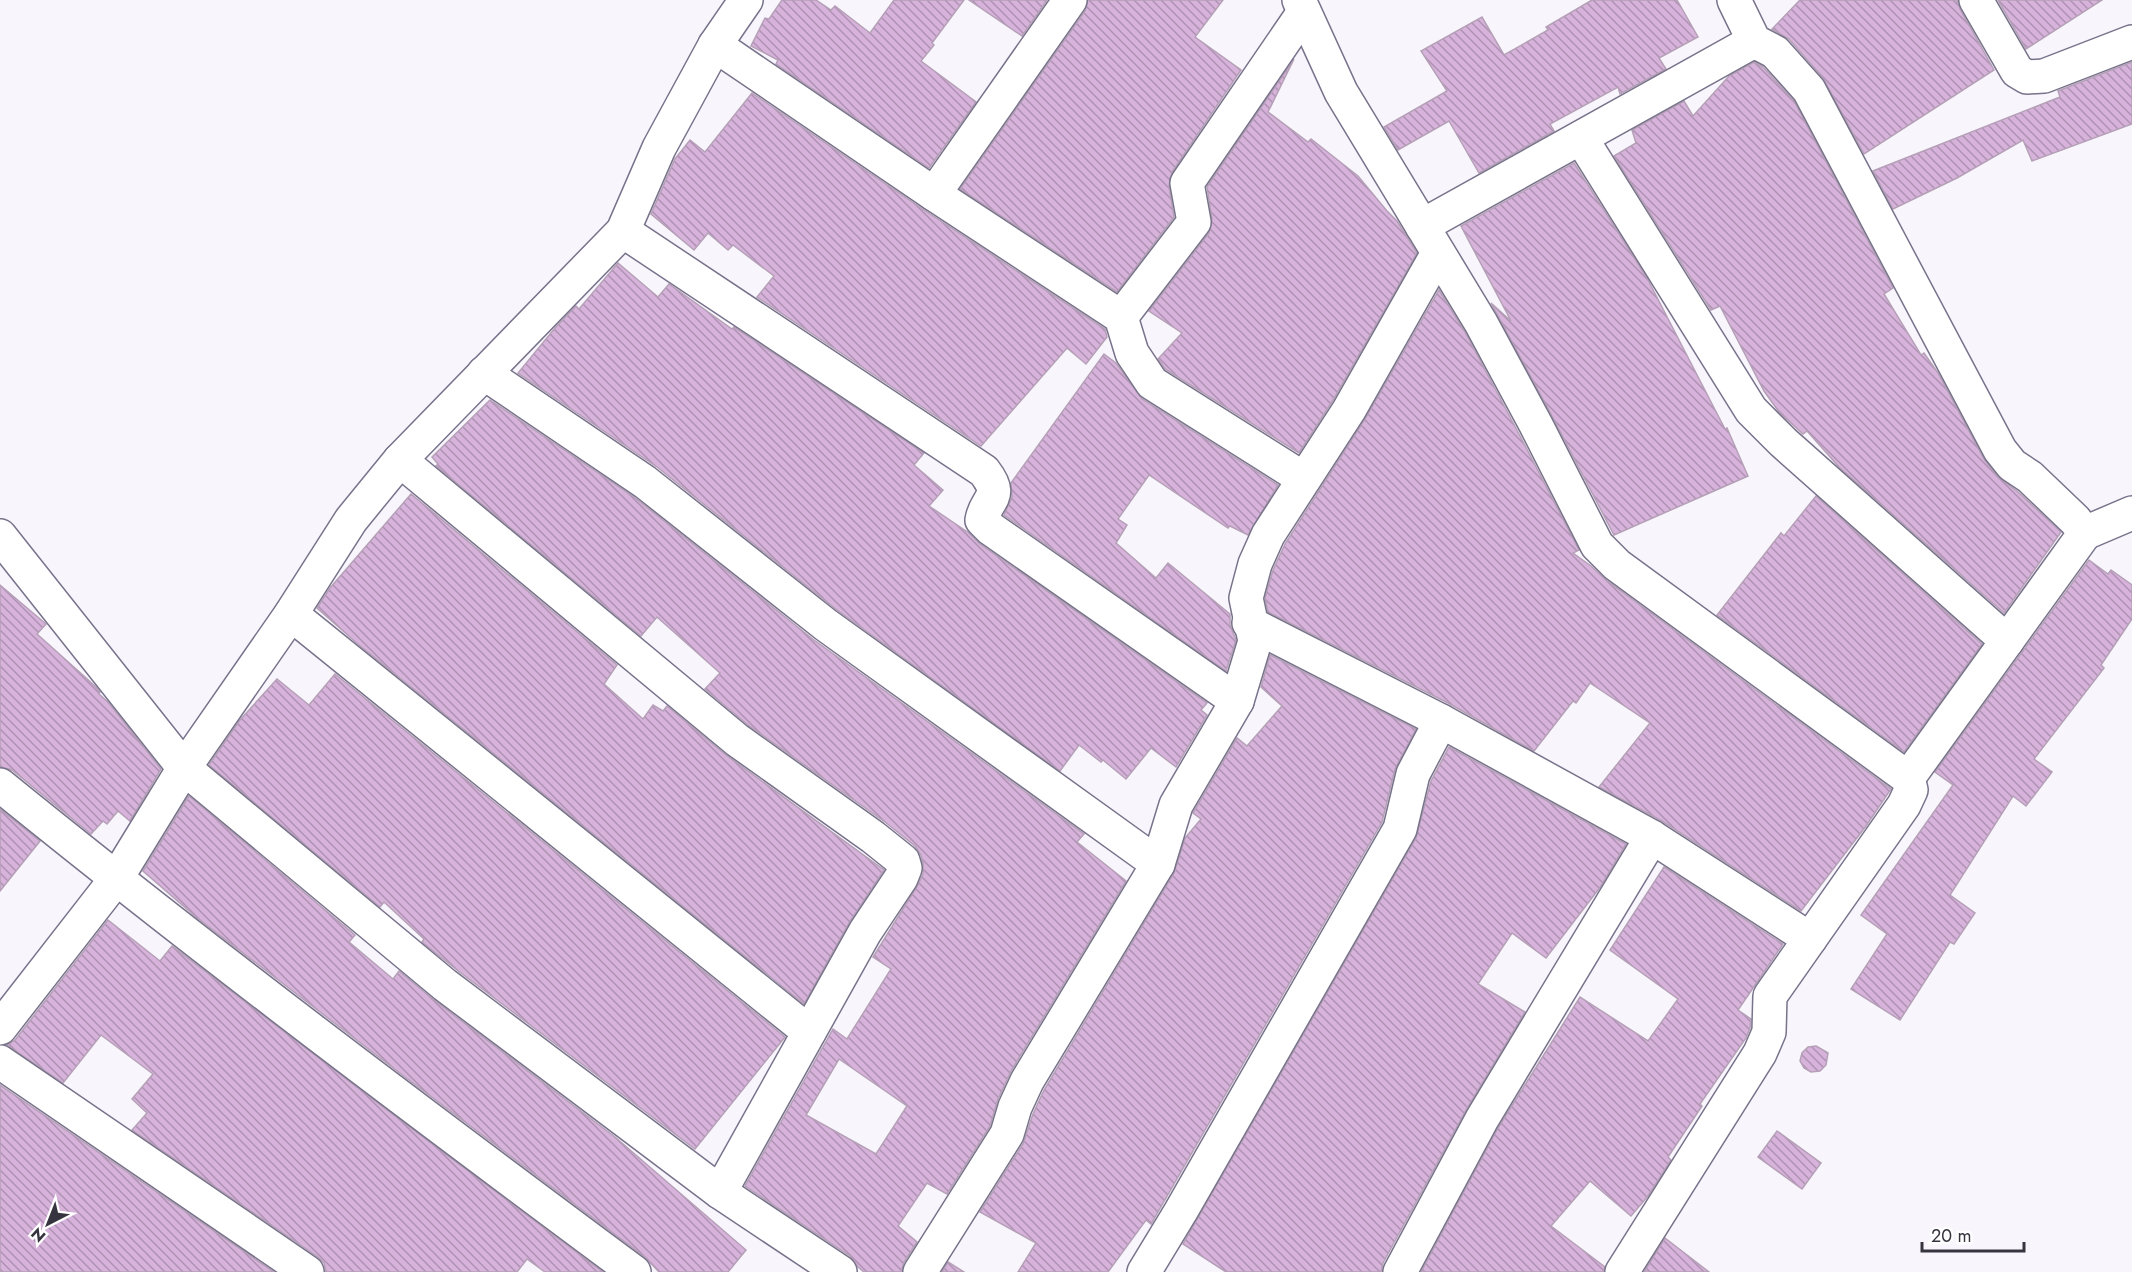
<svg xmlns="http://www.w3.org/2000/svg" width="2132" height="1272" viewBox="0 0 2132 1272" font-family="Jost,sans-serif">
<defs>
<pattern id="building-back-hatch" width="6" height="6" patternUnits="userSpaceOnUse" patternTransform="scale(1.5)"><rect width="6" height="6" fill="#d7b3db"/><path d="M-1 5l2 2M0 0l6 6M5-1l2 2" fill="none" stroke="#af92b3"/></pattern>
</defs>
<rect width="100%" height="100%" fill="#f8f6fc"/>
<g fill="url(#building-back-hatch)" stroke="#b5a0b7" stroke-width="1.5" fill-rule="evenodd">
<polygon points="782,0 816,0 831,10 835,6 870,33 894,0 964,0 932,43 934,45 921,61 976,102 929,168 776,64 778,60 751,46 765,18 769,19"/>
<polygon points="969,0 1047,0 1022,36"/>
<polygon points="1088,0 1223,0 1195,37 1241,70 1172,172 1169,186 1174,217 1117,292 960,189 1085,11"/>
<polygon points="1592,0 1677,0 1698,37 1659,58 1666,69 1620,94 1618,87 1550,124 1554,131 1479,173 1449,121 1398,150 1384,127 1447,91 1421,51 1482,17 1504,55 1548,30 1546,27"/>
<polygon points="1800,0 1957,0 1960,9 1994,70 1864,154 1823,78 1789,39 1772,29"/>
<polygon points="1998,0 2102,0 2026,49"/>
<polygon points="1294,59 1268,112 1308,142 1311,139 1358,176 1387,211 1397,221 1417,253 1333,400 1299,453 1165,369 1158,359 1182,333 1149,311 1209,233 1212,219 1207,187"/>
<polygon points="1754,62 1763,67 1794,101 1893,288 1884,294 1921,355 1924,353 1938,373 1984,459 1998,477 2018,492 2061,532 2004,613 1839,467 1807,431 1803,434 1779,412 1764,391 1720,306 1711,310 1614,156 1636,143 1632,130 1684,101 1693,116 1729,76"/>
<polygon points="2132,62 2132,124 2032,161 2023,140 1957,178 1893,209 1873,171 2060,97 2058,91"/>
<polygon points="752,93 924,210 1105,329 1107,337 1086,364 1067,348 981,446 757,297 774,276 733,245 728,250 708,233 694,250 651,214 675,159 690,140 705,152"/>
<polygon points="1574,163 1647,278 1725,429 1727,428 1748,476 1614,535 1552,416 1491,303 1511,321 1461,226"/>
<polygon points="618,263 658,297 669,284 732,329 734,327 924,453 914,465 943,490 929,506 969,533 980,544 1207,703 1201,710 1207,715 1176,767 1151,748 1126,779 1103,760 1101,762 1079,745 1060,771 837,610 657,467 518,373 555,328 576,306 579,309"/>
<polygon points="1439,290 1465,332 1519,434 1579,550 1573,553 1591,566 1606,580 1891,789 1866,826 1801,911 1662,821 1599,787 1650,723 1590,683 1576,703 1573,701 1534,751 1450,704 1268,612 1265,598 1273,570 1285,544 1365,419"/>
<polygon points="1104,354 1116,363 1142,399 1278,485 1248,535 1230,526 1228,528 1149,475 1118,519 1127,525 1116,543 1156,578 1168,563 1230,614 1230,625 1236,640 1226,671 1004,515 1012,497 1011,483"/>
<path d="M 490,400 L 634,497 L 814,640 L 1084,834 L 1077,842 L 1126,881 L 1011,1071 L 998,1099 L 990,1126 L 947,1194 L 927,1183 L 898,1226 L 917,1242 L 904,1262 L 901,1272 L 864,1272 L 858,1267 L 850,1256 L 745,1186 L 833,1029 L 847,1039 L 891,969 L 873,957 L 918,885 L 923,874 L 923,864 L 921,855 L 915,846 L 885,822 L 748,725 L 705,689 L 720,673 L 657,617 L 641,636 L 436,466 L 438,464 L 432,457 ZM 839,1059 L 907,1106 L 876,1154 L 806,1115 Z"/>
<polygon points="411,494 617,665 604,684 643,719 653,705 663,711 667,706 726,755 884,870 849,923 804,1004 359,645 317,608 330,588"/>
<polygon points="1816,496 1982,644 1904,752 1717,615 1781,533 1784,536"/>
<polygon points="2089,560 2108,574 2111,570 2132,585 2132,619 2101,665 2104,668 2034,759 2052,772 2026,806 2013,796 1950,895 1975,913 1954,944 1950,942 1900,1020 1851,989 1887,934 1861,915 1953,785 1935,772"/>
<polygon points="0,585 46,624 37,634 95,686 100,692 99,694 108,702 161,769 130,821 118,811 107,824 103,821 91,834 12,770 0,767"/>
<polygon points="1270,655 1416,729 1395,769 1382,822 1151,1224 1146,1220 1108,1272 1018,1272 1036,1243 980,1212 1023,1144 1033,1114 1044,1090 1174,873 1185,838 1201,819 1193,813 1237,738 1247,746 1282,706 1261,687"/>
<polygon points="335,674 785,1037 695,1149 457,970 422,942 424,939 384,902 380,907 209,765 240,720 277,679 309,705"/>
<polygon points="1449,747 1626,844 1601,886 1546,958 1512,933 1478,984 1525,1012 1466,1110 1383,1263 1381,1272 1226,1272 1183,1244 1416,838 1431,781"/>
<polygon points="189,796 355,935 349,942 393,979 399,971 434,1000 615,1137 746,1250 728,1272 659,1272 645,1257 405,1077 196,917 143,871"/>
<polygon points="0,809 40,841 0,891"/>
<polygon points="1664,867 1783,944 1738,1010 1751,1019 1750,1028 1746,1038 1700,1104 1702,1106 1668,1157 1671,1160 1648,1196 1631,1216 1590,1181 1551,1226 1605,1267 1603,1272 1421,1272 1498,1128 1580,997 1648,1041 1678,999 1610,950"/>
<polygon points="108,920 160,961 172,946 383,1107 603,1272 545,1272 527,1259 517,1272 326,1272 324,1263 318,1257 132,1130 147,1113 132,1099 153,1074 101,1035 63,1083 7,1045 15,1040"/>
<polygon points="1816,1046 1828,1053 1826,1065 1820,1071 1811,1072 1804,1068 1800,1061 1802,1053 1808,1047"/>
<polygon points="0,1085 274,1272 0,1272"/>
<polygon points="1777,1131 1821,1163 1802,1189 1758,1157"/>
<polygon points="1665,1238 1709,1272 1644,1272"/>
<polygon points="948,1262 964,1272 942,1272"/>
</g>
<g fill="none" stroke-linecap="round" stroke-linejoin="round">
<defs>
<g id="minor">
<polyline points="1299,0 1341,92 1481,323 1536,425 1597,545 1617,565 1908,778 1911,790 1904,805 1770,996 1769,1032 1760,1053 1622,1272"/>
<polyline points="1734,0 1754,41 1775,52 1809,90 2000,450 2012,465 2030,477 2075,520 2085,533 1908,778"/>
<polyline points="1976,0 2017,71 2027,77 2044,76 2132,42"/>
<polyline points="715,45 934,194 1121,317 1132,353 1152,383 1304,479"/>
<polyline points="1581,138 1751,410 1783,442 2007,641"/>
<polyline points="934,194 1070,0"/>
<polyline points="1422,226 1754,41"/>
<path d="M 623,231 L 984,471 C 1005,498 986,497 982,520 L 991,529 L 1237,701"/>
<polyline points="1121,317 1194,222 1187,183 1304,12"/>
<polyline points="484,373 645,482 826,625 1158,864"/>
<polyline points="400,460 737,740 873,837 903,861 905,868 901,878 865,932 720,1192"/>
<polyline points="2085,533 2132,513"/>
<polyline points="0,536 184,768 445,985 720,1192 840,1272"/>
<polyline points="291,614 809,1032"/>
<polyline points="1249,623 1441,721 1652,837 1810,939"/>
<path d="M 0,785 C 207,953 420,1113 634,1272"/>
<polyline points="0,1028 116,879 184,768 291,614 351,520 400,460 623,231 659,148 715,45 746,0"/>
<polyline points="0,1062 307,1272"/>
<polyline points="920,1272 1007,1134 1015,1107 1027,1081 1158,864 1176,805 1237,701 1255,641 1246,598 1255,564 1268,535 1349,410 1438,253"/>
<polyline points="1144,1272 1181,1211 1400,829 1413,774 1441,721"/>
<polyline points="1400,1272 1482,1119 1652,837"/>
</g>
</defs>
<use href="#minor" stroke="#78728b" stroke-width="36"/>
<use href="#minor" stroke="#fff" stroke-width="33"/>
</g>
<g transform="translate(48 1224) rotate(222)" stroke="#ffffff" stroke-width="4.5" paint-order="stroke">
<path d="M0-4.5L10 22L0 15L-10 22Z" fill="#36343f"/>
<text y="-9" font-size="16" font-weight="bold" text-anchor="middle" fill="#36343f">N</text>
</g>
<path d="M1922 1242v9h102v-9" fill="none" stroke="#36343f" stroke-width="3"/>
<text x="1931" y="1242" font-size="18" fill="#36343f" stroke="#ffffff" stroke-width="4.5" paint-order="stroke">20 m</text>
</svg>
